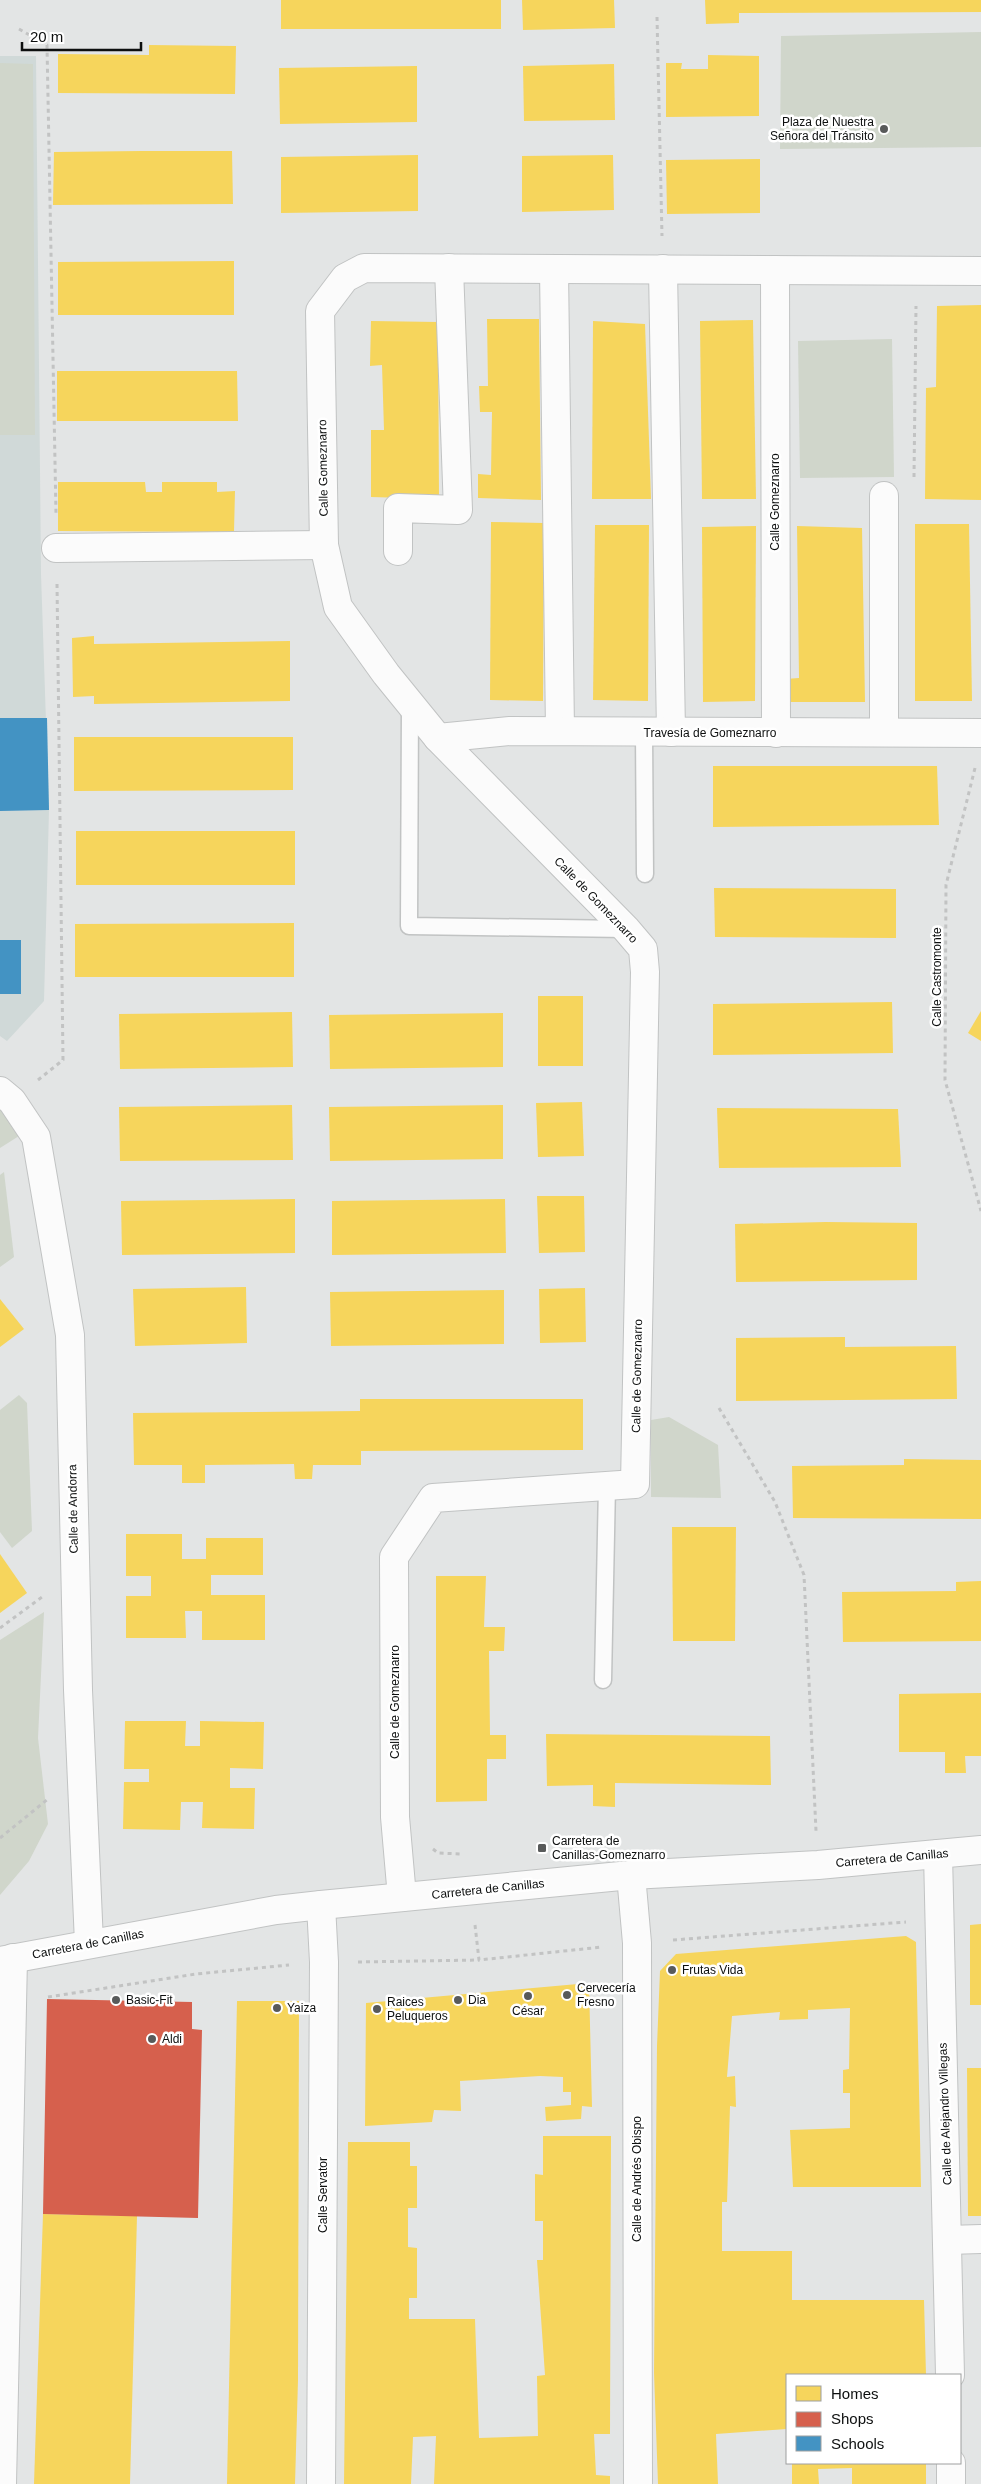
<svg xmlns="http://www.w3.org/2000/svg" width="981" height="2484" viewBox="0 0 981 2484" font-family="Arial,sans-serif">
<rect width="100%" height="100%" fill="#e3e5e5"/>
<polygon fill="#d0d9d8" points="0,56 36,56 41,574 49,810 44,1001 7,1041 0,1036"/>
<g fill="#d0d6cb">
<polygon points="981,32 981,147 780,149 781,36"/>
<polygon points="0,63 33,64 35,435 0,435"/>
<polygon points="892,339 894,477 800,478 798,341"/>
<polygon points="0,1102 16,1123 19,1136 0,1148"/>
<polygon points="4,1172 14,1257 0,1267 0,1175"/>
<polygon points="19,1395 27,1403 32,1531 12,1548 0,1532 0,1410"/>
<polygon points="669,1417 718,1445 721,1498 651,1497 651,1420"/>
<polygon points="44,1612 38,1738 48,1824 29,1861 0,1895 0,1640"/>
</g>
<g fill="#f6d55c">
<rect x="281" y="0" width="220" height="29"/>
<polygon points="522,0 614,0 615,28 523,30"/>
<polygon points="705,0 981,0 981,12 739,13 739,23 706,24"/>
<polygon points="149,45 236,46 235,94 58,93 58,54 149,55"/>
<polygon points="708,55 759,56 759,116 666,117 666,63 682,63 681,69 708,69"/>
<polygon points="614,64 615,120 524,121 523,66"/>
<polygon points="417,66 417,122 280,124 279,68"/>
<polygon points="141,151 232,151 233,204 53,205 54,152"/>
<polygon points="418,155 418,211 281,213 281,157"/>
<polygon points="613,155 614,210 522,212 522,156"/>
<polygon points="760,159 760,213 667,214 666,160"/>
<polygon points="234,261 234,315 58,315 58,262"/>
<polygon points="981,305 981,500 925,499 926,388 936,387 937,306"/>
<polygon points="487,319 539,319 541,500 478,498 478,474 491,475 492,412 480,412 479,386 488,386"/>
<polygon points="753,320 756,499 702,499 700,321"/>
<polygon points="371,321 438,322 439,499 371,497 371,430 384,430 382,365 370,366"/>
<polygon points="593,321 645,324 651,499 592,499"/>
<polygon points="57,371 237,371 238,421 57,421"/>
<polygon points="58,482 145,482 146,492 162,492 162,482 217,482 217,492 235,491 234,532 58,531"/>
<polygon points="491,522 544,523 543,701 490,700"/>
<polygon points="915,524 969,524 972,701 915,701"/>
<polygon points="595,525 649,525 648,701 593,700"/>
<polygon points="756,526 755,701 703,702 702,527"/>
<polygon points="797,526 862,528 865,702 785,702 785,679 799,678"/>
<polygon points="94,636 94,644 290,641 290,701 94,704 94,696 73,697 72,638"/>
<polygon points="74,737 293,737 293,790 74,791"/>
<polygon points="713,766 937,766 939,825 713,827"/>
<rect x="76" y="831" width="219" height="54"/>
<polygon points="714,888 896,889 896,938 715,937"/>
<polygon points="294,923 294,977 75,977 75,924"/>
<rect x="538" y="996" width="45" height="70"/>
<polygon points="892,1002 893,1053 713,1055 713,1004"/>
<polygon points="981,1011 981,1041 968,1033"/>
<polygon points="292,1012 293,1067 120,1069 119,1014"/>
<polygon points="503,1013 503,1067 330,1069 329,1015"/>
<polygon points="582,1102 584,1156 538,1157 536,1103"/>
<polygon points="292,1105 293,1160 120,1161 119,1107"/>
<polygon points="503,1105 503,1159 330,1161 329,1107"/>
<polygon points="717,1108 898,1109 901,1167 719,1168"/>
<polygon points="537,1196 584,1196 585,1252 539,1253"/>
<polygon points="295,1199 295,1253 122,1255 121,1201"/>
<polygon points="505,1199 506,1253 332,1255 332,1201"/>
<polygon points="826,1222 917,1223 917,1280 736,1282 735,1224"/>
<polygon points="246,1287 247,1343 135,1346 133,1289"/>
<polygon points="585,1288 586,1342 540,1343 539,1289"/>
<polygon points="504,1290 504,1344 331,1346 330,1292"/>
<polygon points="0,1299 24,1329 0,1347"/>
<polygon points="845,1337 845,1347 956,1346 957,1399 736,1401 736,1338"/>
<polygon points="360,1399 583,1399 583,1450 361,1451 361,1465 313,1465 312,1479 295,1479 294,1464 205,1465 205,1483 182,1483 182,1465 134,1465 133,1413 360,1411"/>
<polygon points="904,1459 981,1460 981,1519 793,1518 792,1466 904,1465"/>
<polygon points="672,1527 736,1527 735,1641 673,1641"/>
<polygon points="126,1534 182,1534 182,1559 206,1559 206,1538 263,1538 263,1575 211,1575 211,1595 265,1595 265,1640 202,1640 202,1611 185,1611 186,1638 126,1638 126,1596 151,1596 151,1576 126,1576"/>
<polygon points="0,1554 27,1593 0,1613"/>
<polygon points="436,1576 486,1576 484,1627 505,1627 504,1651 489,1651 490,1735 506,1735 506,1759 487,1759 487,1801 436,1802"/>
<polygon points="981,1581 981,1641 843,1642 842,1592 956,1591 956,1582"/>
<polygon points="981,1693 981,1756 965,1756 966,1773 945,1773 945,1752 899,1752 899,1694"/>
<polygon points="125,1721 186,1721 185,1746 200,1746 200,1721 264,1722 263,1769 230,1768 230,1788 255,1788 254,1829 202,1828 203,1802 181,1802 180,1830 123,1829 124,1782 149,1782 149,1769 124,1769"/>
<polygon points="546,1734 770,1736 771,1785 615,1783 615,1807 593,1806 593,1785 547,1786"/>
<polygon points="981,1924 981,2005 970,2005 970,1925"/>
<polygon points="906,1936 916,1942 921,2187 793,2187 790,2130 850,2128 850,2093 843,2093 843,2070 849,2069 850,2008 808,2010 808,2019 779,2020 780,2012 732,2016 727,2077 735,2076 736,2107 730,2106 727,2202 722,2202 722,2251 792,2251 792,2300 924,2300 926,2375 787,2375 787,2429 716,2434 718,2484 658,2484 654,2373 657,2046 660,1971 676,1954"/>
<polygon points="589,1983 592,2107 582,2106 581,2119 546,2121 545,2107 571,2105 571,2092 563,2092 563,2077 540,2076 460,2081 461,2111 434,2110 432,2122 365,2126 366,2003"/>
<polygon points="237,2001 299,2001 298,2380 295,2484 227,2484"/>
<polygon points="967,2068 981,2068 981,2216 968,2216"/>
<polygon points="543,2136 611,2136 610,2434 594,2434 596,2475 610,2476 610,2484 434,2484 436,2436 413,2437 411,2484 344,2484 348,2142 410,2142 410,2166 417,2166 417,2208 408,2208 408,2247 417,2248 417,2298 409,2298 409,2319 475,2319 479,2438 538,2436 537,2376 545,2375 537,2260 543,2260 543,2221 535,2221 535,2174 543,2175"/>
<polygon points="43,2214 137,2216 130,2484 34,2484"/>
<polygon points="792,2463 926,2463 926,2484 852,2484 852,2468 818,2469 819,2484 792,2484"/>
</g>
<polygon fill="#d6604d" points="47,1999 192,2002 192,2029 202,2030 198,2218 43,2214"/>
<g fill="#4393c3">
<polygon points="0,718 47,718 49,810 0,811"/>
<rect x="0" y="940" width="21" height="54"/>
</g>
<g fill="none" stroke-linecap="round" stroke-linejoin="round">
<defs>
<g id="lane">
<polyline points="410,704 409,926 626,929"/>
<polyline points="644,733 645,874"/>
<polyline points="603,1680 607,1485"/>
</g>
<g id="street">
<polyline points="554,269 560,731"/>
<polyline points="663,269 671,732"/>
<polyline points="775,270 776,733"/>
<polyline points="884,496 884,731"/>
<polyline points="56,548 324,545"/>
<polyline points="398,551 398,508 458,510 449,268"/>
<polyline points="438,738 510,731 981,733"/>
<polyline points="0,1091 12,1101 36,1137 70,1335 78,1690 89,1943"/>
<polyline points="938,1854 950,2375"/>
<polyline points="631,1875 637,1943 638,2484"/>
<polyline points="402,1897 395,1817 394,1557 433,1498 635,1484 645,972 643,949 626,929 438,738 386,674 338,607 324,545 320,311 345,278 364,268 981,271"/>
<polyline points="321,1905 324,1962 321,2484"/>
<polyline points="948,2240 981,2239"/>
<polyline points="951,2463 951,2484"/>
<polyline points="2,2484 13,1958"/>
</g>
<polyline id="secondary" points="0,1961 276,1910 321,1905 631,1875 818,1865 981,1850"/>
</defs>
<use href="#lane" stroke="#c1c3c3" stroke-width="19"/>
<use href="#street" stroke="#c1c3c3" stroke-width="30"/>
<use href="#secondary" stroke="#c1c3c3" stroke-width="30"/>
<g stroke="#c2c3c3" stroke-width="3" stroke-dasharray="4 4" stroke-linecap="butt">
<polyline points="657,17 662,236"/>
<polyline points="19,29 47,45 56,514"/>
<polyline points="914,477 916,306"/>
<polyline points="975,768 946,885 945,1080 981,1211"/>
<polyline points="38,1080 63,1060 57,583"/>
<polyline points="719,1408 775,1502 804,1575 816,1831"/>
<polyline points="0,1628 42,1597"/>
<polyline points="0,1838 48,1799"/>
<polyline points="433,1849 438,1853 460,1854"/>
<polyline points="475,1925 479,1960 602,1947"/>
<polyline points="673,1940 906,1922"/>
<polyline points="358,1962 479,1960"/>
<polyline points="48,1997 196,1974 289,1965"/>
</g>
<use href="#lane" stroke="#fbfbfb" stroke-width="16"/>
<use href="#street" stroke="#fbfbfb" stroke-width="28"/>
<use href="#secondary" stroke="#fbfbfb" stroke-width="28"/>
</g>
<g fill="#585a5a" stroke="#fff" stroke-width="2">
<circle cx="884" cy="129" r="5"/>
<rect x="537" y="1843" width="10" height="10" rx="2.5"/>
<circle cx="672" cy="1970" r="5"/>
<circle cx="567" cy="1995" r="5"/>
<circle cx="528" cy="1996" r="5"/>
<circle cx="116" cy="2000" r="5"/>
<circle cx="458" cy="2000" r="5"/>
<circle cx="277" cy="2008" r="5"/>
<circle cx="377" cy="2009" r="5"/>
<circle cx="152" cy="2039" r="5"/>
</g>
<g text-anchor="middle" stroke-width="5" stroke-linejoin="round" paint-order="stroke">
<g font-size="12" fill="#0d0f0f" stroke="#fff" text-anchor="start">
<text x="874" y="126" text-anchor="end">Plaza de Nuestra<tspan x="874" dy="14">Señora del Tránsito</tspan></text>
<text x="552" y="1845">Carretera de<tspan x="552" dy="14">Canillas-Gomeznarro</tspan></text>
<text x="682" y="1974">Frutas Vida</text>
<text x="577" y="1992">Cervecería<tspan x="577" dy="14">Fresno</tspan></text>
<text x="126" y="2004">Basic-Fit</text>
<text x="468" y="2004">Dia</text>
<text x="387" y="2006">Raices<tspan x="387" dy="14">Peluqueros</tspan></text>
<text x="287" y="2012">Yaiza</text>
<text x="528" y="2015" text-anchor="middle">César</text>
<text x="162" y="2043">Aldi</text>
</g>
<g font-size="12" fill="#0d0f0f" stroke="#fff">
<text transform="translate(323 468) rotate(-91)" y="4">Calle Gomeznarro</text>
<text transform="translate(775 502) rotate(-90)" y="4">Calle Gomeznarro</text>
<text x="710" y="737">Travesía de Gomeznarro</text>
<text transform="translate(596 900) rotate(46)" y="4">Calle de Gomeznarro</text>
<text transform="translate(937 977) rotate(-90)" y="4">Calle Castromonte</text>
<text transform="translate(637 1376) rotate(-89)" y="4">Calle de Gomeznarro</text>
<text transform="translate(73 1509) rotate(-91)" y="4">Calle de Andorra</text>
<text transform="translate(395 1702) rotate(-90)" y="4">Calle de Gomeznarro</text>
<text transform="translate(892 1858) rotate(-5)" y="4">Carretera de Canillas</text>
<text transform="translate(488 1889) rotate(-6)" y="4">Carretera de Canillas</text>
<text transform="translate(88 1944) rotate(-11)" y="4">Carretera de Canillas</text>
<text transform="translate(945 2114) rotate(-92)" y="4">Calle de Alejandro Villegas</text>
<text transform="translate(637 2179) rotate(-90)" y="4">Calle de Andrés Obispo</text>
<text transform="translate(323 2195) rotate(-90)" y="4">Calle Servator</text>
</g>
</g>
<rect x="786" y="2374" width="175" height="90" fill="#ffffff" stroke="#9e9f9f"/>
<rect x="796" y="2386" width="25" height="15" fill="#f6d55c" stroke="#9e9f9f"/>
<text x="831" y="2399" font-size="15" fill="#0d0f0f">Homes</text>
<rect x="796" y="2412" width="25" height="15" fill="#d6604d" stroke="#9e9f9f"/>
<text x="831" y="2424" font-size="15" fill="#0d0f0f">Shops</text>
<rect x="796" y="2436" width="25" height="15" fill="#4393c3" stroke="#9e9f9f"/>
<text x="831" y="2449" font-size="15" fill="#0d0f0f">Schools</text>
<path d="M22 42v8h119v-8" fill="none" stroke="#0d0f0f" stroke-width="2.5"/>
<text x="30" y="42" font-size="15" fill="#0d0f0f" stroke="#ffffff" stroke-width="4" paint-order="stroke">20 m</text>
</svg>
